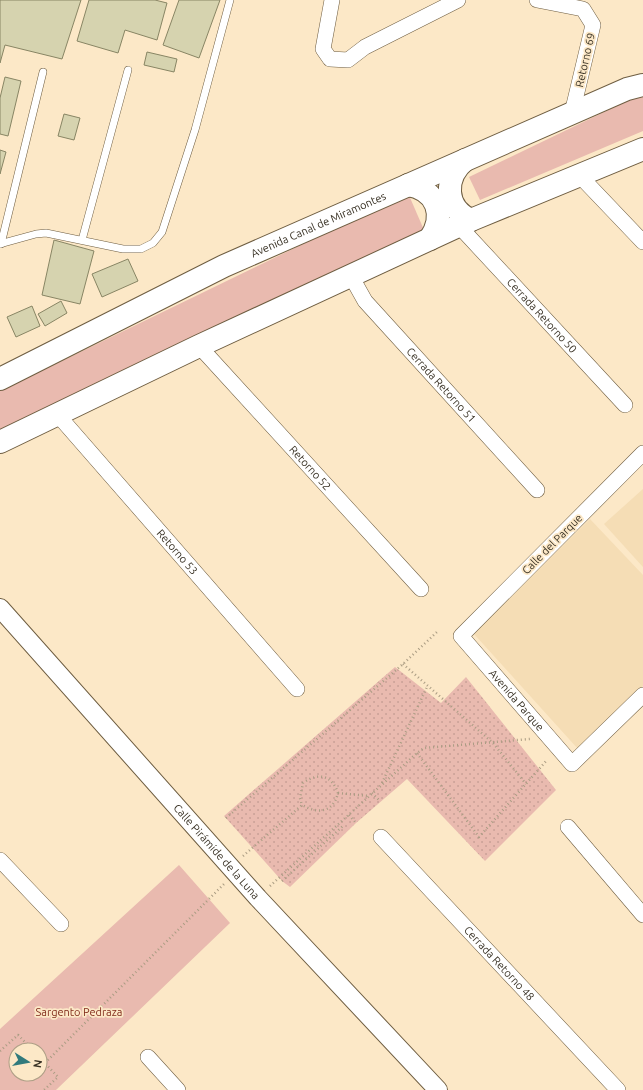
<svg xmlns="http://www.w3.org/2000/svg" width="643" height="1090" viewBox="0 0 643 1090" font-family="Ubuntu,sans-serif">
<defs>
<pattern id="grass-dots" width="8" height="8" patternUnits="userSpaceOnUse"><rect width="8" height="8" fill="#e9baaf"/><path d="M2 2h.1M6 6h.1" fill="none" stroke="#c9a096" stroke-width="1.8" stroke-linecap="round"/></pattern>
</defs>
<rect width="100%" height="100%" fill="#fce8c7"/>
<g fill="#f5ddb5">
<polygon points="643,489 643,567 604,524"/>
<polygon points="590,519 643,575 643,686 578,749 474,634"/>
</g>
<polygon fill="url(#grass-dots)" points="395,667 441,703 466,677 556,790 485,861 407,779 356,823 290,887 282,881 224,816"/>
<g fill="#e9baaf" fill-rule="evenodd">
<polygon points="643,96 643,131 480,200 469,177 631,99"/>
<polygon points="408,193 424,230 0,430 0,391"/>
<path d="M 179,865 L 230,923 L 56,1090 L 0,1090 L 0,1029 ZM 16,1050 L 40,1050 L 40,1074 L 16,1074 Z"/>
</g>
<g fill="#d6d3af" stroke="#888564">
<polygon points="0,0 81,0 62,59 5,45 0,63"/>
<polygon points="89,0 155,0 167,3 157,40 125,30 118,53 77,41"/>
<polygon points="179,0 220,0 199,58 163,45"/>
<polygon points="147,52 177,59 174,72 144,65"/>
<polygon points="5,77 21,81 8,136 0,134 0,98"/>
<polygon points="64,114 80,118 74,140 58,136"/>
<polygon points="0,150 6,152 0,174"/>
<polygon points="54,240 94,251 80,304 42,295"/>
<polygon points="128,259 138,281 102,297 92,274"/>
<polygon points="61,301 67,313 45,326 38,314"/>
<polygon points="32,306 40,326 16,337 7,317"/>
</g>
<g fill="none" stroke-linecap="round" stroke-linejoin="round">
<defs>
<g id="service">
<polyline points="82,240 128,70"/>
<polyline points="0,244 36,234 46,233 123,249 141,249 153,243 162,232 195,130 230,0"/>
<polyline points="1,244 43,72"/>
</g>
<g id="minor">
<polyline points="332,0 323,49 330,59 348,60 365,47 458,0"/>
<polyline points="537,0 583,9 593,25 572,113"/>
<polyline points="580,176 643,242"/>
<path id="s1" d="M 459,226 L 625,405"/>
<path id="s2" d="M 351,276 L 365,301 L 537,490"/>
<path id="s3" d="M 199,346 L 421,589"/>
<path id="s4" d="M 57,414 L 297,689"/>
<path id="s5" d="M 643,453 L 461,636 L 572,764 L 643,695"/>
<polyline points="568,827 643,915"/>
<path id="s6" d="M 381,837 L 618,1090"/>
<polyline points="0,860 61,924"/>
<polyline points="148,1057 178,1090"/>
</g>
<g id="tertiary">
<path id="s7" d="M 0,608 L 258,898 L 438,1090"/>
</g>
<g id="primary">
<path d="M 465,160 C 444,177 444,208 471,220"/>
<path d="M 408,185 C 437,190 446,215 430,239"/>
<path id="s8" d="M 0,379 L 224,266 L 627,89 L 643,85"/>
<polyline points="0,442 199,346 471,220 643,149"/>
</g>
</defs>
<use href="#service" stroke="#6e5d41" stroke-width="8"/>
<use href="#minor" stroke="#6e5d41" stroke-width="16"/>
<use href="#tertiary" stroke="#6e5d41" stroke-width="20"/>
<use href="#primary" stroke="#6e5d41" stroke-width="24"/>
<g stroke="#aa9c83" stroke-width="2.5" stroke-dasharray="1 3" stroke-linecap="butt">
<polyline points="403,664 493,743 526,784"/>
<polyline points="417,753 479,837 547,760"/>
<polyline points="382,783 427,687"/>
<polyline points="338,793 369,796"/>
<polyline points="372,793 380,801"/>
<polyline points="349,815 356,823"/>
<polyline points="226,818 403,664 437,632"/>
<path d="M 243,856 L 302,805 C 318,814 333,813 338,793 C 332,775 318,772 303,783 L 300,798 L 302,805"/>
<polyline points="282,881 343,826"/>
<polyline points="270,886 417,753 424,748 530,739"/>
<polyline points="0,1051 18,1035 33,1050"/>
<polyline points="40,1058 58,1077 44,1090"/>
<polyline points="45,1063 224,884"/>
</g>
<use href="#service" stroke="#fff" stroke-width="7"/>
<use href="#minor" stroke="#fff" stroke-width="15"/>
<use href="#tertiary" stroke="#fff" stroke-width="18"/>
<use href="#primary" stroke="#fff" stroke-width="22"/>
</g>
<g text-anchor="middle" stroke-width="3.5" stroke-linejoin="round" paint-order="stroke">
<g font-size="11" fill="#383124" stroke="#fce8c7">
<text transform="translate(585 60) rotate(-77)" y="4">Retorno 69</text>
<text dy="4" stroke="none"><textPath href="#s8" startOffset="354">Avenida Canal de Miramontes</textPath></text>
<text dy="4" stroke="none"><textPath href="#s1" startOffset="122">Cerrada Retorno 50</textPath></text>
<text dy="4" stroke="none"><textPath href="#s2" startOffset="142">Cerrada Retorno 51</textPath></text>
<text dy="4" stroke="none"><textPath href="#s3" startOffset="165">Retorno 52</textPath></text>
<text transform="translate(552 544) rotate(-45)" y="4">Calle del Parque</text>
<text dy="4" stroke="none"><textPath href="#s4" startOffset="183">Retorno 53</textPath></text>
<text dy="4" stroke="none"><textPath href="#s5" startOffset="343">Avenida Parque</textPath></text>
<text dy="4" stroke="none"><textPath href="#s7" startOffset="326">Calle Pirámide de la Luna</textPath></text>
<text dy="4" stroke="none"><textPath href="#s6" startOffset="173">Cerrada Retorno 48</textPath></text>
</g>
<g font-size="11" fill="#812c1c" stroke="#fce8c7">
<text x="79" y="1016">Sargento Pedraza</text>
</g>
</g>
<g transform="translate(28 1062) rotate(101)"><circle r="19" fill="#fce8c7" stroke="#ae9f86"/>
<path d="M0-3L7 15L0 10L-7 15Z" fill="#317a7c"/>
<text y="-6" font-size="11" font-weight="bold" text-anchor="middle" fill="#383124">N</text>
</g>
</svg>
